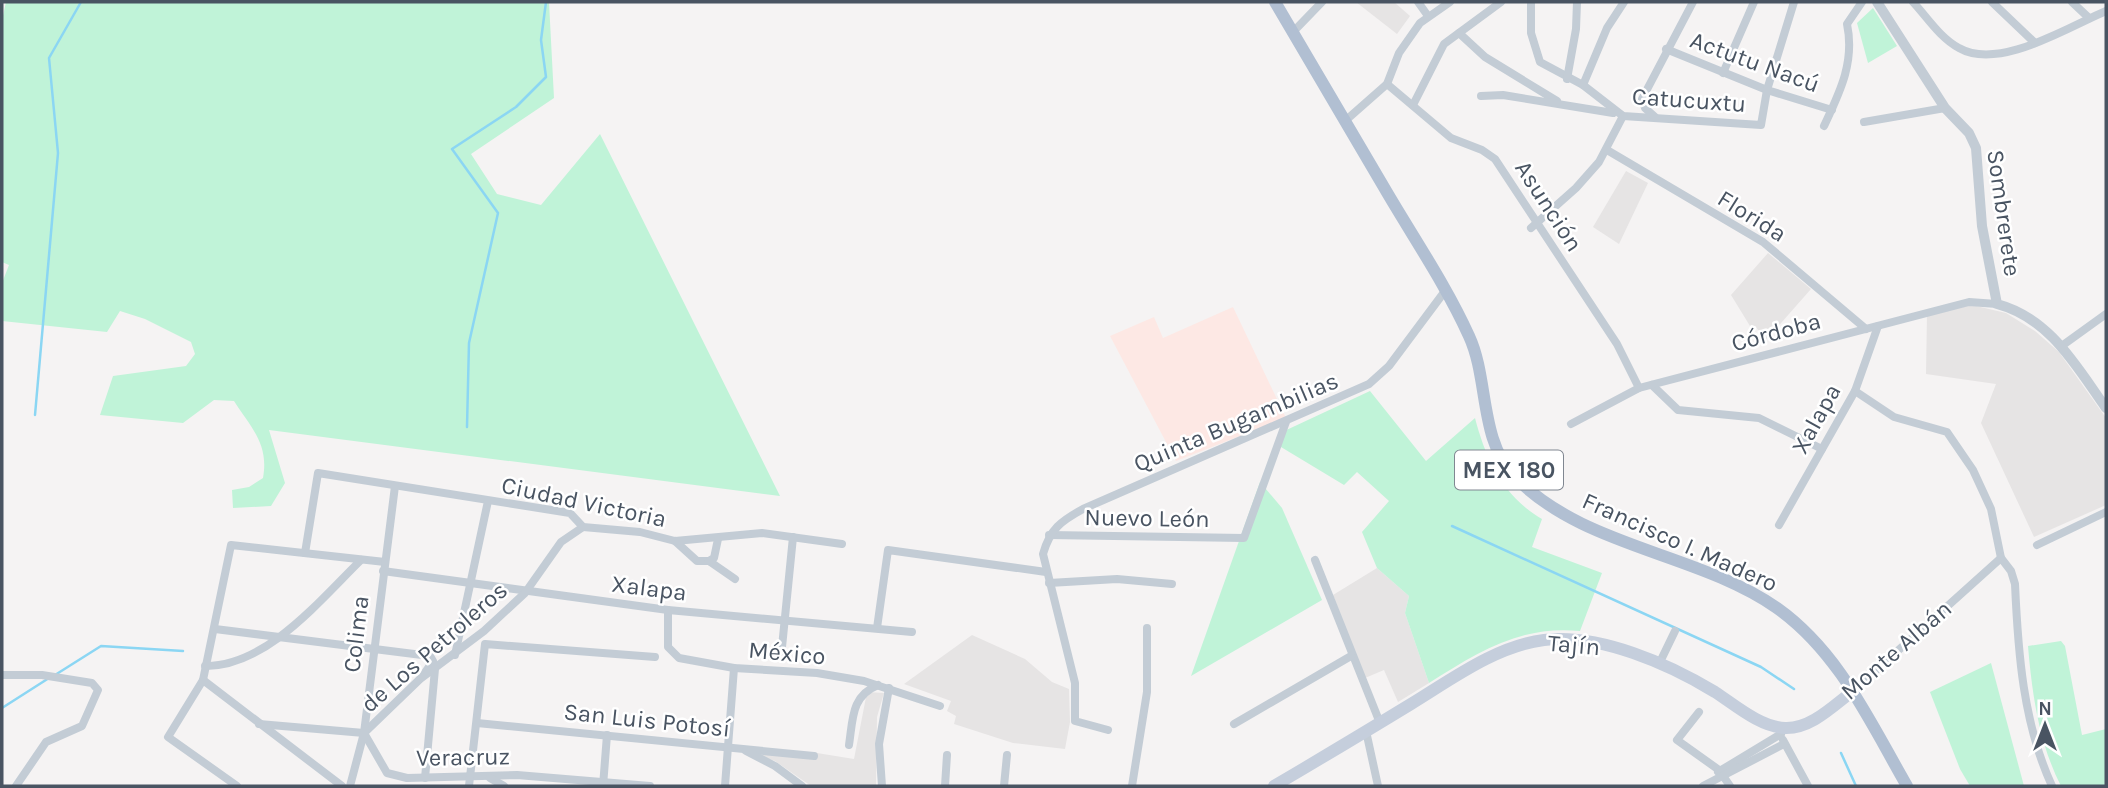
<svg xmlns="http://www.w3.org/2000/svg" width="2108" height="788" viewBox="0 0 2108 788" font-family="Karla,sans-serif">
<rect width="100%" height="100%" fill="#f5f3f3"/>
<g fill="#e6e4e4">
<polygon points="1356,2 1394,2 1410,16 1397,34"/>
<polygon points="1626,171 1648,183 1619,244 1593,227"/>
<polygon points="1768,253 1811,289 1766,340 1755,326 1750,326 1731,295"/>
<polygon points="1972,305 2006,313 2035,331 2059,352 2106,418 2106,505 2034,537 1981,423 1996,384 1926,374 1927,314"/>
<polygon points="1377,568 1409,596 1405,613 1429,683 1398,702 1384,670 1365,678 1333,595"/>
<polygon points="972,635 1025,659 1052,682 1069,689 1070,722 1065,749 1013,743 954,724 956,716 947,711 951,701 904,684"/>
<polygon points="867,692 884,693 877,717 876,786 811,786 775,761 752,753 817,753 854,759"/>
</g>
<polygon fill="#fde8e4" points="1233,307 1286,418 1176,461 1110,336 1154,317 1163,338"/>
<g fill="#c0f3d8">
<path d="M 6,2 L 549,2 L 554,98 L 471,154 L 497,194 L 541,205 L 600,134 L 780,496 L 269,430 L 285,483 L 271,506 L 233,508 L 232,490 L 249,487 L 263,478 C 269,444 252,429 234,401 L 214,400 L 183,423 L 100,415 L 113,376 L 186,366 L 195,354 L 191,342 L 145,319 L 120,311 L 107,332 L 2,321 L 2,283 L 9,265 L 2,262 L 2,20 Z"/>
<polygon points="1873,8 1897,46 1868,63 1857,23"/>
<path d="M 1370,391 L 1426,461 L 1475,418 C 1486,460 1503,496 1542,519 L 1532,547 L 1602,573 L 1580,631 C 1520,625 1478,652 1429,683 L 1405,613 L 1409,596 L 1377,568 L 1362,532 L 1389,501 L 1357,472 L 1344,485 L 1276,444 L 1280,433 Z"/>
<polygon points="1260,482 1282,508 1322,600 1191,676"/>
<path d="M 2061,641 L 2065,646 L 2082,735 L 2106,729 L 2106,786 L 2061,786 C 2039,743 2032,694 2028,646 Z"/>
<polygon points="1991,663 2024,786 1970,786 1960,769 1930,692"/>
</g>
<g fill="none" stroke-linecap="round" stroke-linejoin="round">
<g stroke="#8bd6f3" stroke-width="2.5">
<polyline points="35,415 58,153 49,58 81,2"/>
<polyline points="467,427 469,343 498,213 452,149 516,107 546,77 541,40 546,2"/>
<polyline points="1452,526 1761,667 1794,689"/>
<polyline points="55,675 101,646 183,651"/>
<polyline points="2,708 49,678"/>
<polyline points="1841,753 1856,786"/>
</g>
<g stroke="#c3ccd5" stroke-width="8">
<polyline points="1418,2 1428,16"/>
<polyline points="1531,2 1531,33 1540,62 1583,85 1607,28 1624,2"/>
<path d="M 1913,2 C 1927,17 1940,38 1959,48 C 1999,71 2068,27 2106,11"/>
<polyline points="1992,2 2035,43"/>
<polyline points="2072,2 2089,18"/>
<polyline points="1293,32 1322,2"/>
<polyline points="1459,33 1485,57 1557,101"/>
<polyline points="1666,49 1767,90 1832,110"/>
<polyline points="1723,73 1754,2"/>
<polyline points="1567,79 1576,29 1577,2"/>
<polyline points="1387,84 1451,138 1482,150 1495,159 1617,344 1639,388"/>
<polyline points="1583,85 1623,116 1761,125 1767,90 1794,2"/>
<polyline points="1481,96 1503,95 1613,113"/>
<polyline points="1413,105 1444,44 1501,2"/>
<polyline points="1655,117 1645,108 1642,99 1693,2"/>
<polyline points="1345,121 1387,84 1399,53 1420,23 1450,2"/>
<polyline points="1864,122 1945,108"/>
<path d="M 1824,126 C 1840,92 1855,62 1847,24 L 1862,2"/>
<polyline points="1607,150 1763,242 1866,329"/>
<polyline points="1531,228 1576,188 1599,162 1623,116"/>
<polyline points="2063,345 2106,314"/>
<polyline points="1652,385 1678,410 1759,418 1822,449"/>
<path d="M 1855,391 L 1894,417 L 1947,432 L 1973,470 L 1991,509 L 2001,558 L 2011,571 L 2015,584 C 2018,652 2023,723 2052,786"/>
<polyline points="1571,424 1639,388 1969,302 1997,304"/>
<polyline points="1779,525 1855,391 1878,326"/>
<polyline points="1049,535 1244,538 1286,422"/>
<polyline points="675,541 697,561 709,561 735,579"/>
<polyline points="2037,545 2106,512"/>
<polyline points="305,553 318,473 570,513 583,527 640,532 675,541 762,533 842,544"/>
<polyline points="1315,560 1380,723"/>
<polyline points="709,561 714,558 718,539"/>
<polyline points="383,571 668,610 912,632"/>
<polyline points="1049,583 1117,579 1172,584"/>
<polyline points="668,610 668,647 679,658 734,668 817,673 864,681 940,706"/>
<polyline points="877,628 888,550 1046,572"/>
<polyline points="215,629 430,656 433,661 424,674"/>
<polyline points="455,655 488,501"/>
<polyline points="781,657 793,537"/>
<polyline points="1660,662 1675,631"/>
<path d="M 205,666 C 266,667 320,600 361,560"/>
<polyline points="2,675 42,675 92,683 98,690 82,726 46,742 16,786"/>
<polyline points="203,680 231,545 385,562"/>
<polyline points="1853,691 2001,558"/>
<polyline points="1699,712 1677,740 1719,770 1730,786"/>
<polyline points="477,723 814,756"/>
<polyline points="259,724 364,733"/>
<polyline points="1234,724 1351,656"/>
<path d="M 1108,730 L 1075,721 L 1075,683 L 1043,554 C 1050,529 1061,521 1083,509 L 1369,384 L 1389,366 L 1445,291"/>
<polyline points="1366,731 1378,786"/>
<polyline points="364,733 387,773 407,778 517,775 650,786"/>
<polyline points="364,733 420,679 484,631 525,593 561,542 583,527"/>
<polyline points="1783,740 1808,786"/>
<path d="M 849,745 C 853,719 851,696 878,685"/>
<polyline points="746,751 775,766 802,786"/>
<polyline points="1718,772 1781,734"/>
<polyline points="425,778 435,669"/>
<polyline points="490,778 504,786"/>
<polyline points="237,786 168,737 203,680 342,786"/>
<polyline points="350,786 364,733 395,486"/>
<polyline points="469,786 485,644 655,657"/>
<polyline points="603,786 607,735"/>
<polyline points="725,786 734,668"/>
<polyline points="882,786 879,744 889,688"/>
<polyline points="945,786 947,755"/>
<polyline points="1004,786 1007,755"/>
<polyline points="1132,786 1147,692 1147,628"/>
<polyline points="1703,786 1784,744"/>
</g>
<path stroke="#c3ccd5" stroke-width="10" d="M 1877,2 L 1945,108 L 1969,133 L 1976,148 L 1982,226 L 1997,304 C 2050,318 2076,366 2106,408"/>
<path stroke="#c5cedc" stroke-width="12" d="M 1274,786 C 1320,759 1365,732 1411,704 C 1452,679 1496,646 1544,640 C 1599,633 1669,664 1715,692 C 1735,705 1760,727 1785,728 C 1811,729 1833,706 1853,691"/>
<path stroke="#b1bfd2" stroke-width="12" d="M 1275,2 C 1312,64 1348,127 1385,189 C 1413,237 1446,285 1469,336 C 1489,379 1479,439 1514,476 C 1583,548 1697,552 1777,608 C 1839,652 1870,722 1907,786"/>
</g>
<g text-anchor="middle" stroke-width="5" stroke-linejoin="round" paint-order="stroke">
<rect fill="#fff" stroke="#808791" stroke-width="2" x="1455" y="450.5" width="108" height="39" rx="5"/>
<g font-size="23" font-weight="bold" fill="#495462">
<text x="1509" y="478">MEX 180</text>
</g>
<g font-size="24" fill="#495462" stroke="#fff">
<text transform="translate(1755 62) rotate(20)" y="8">Actutu Nacú</text>
<text transform="translate(1689 100) rotate(4)" y="8">Catucuxtu</text>
<text transform="translate(1549 206) rotate(57)" y="8">Asunción</text>
<text transform="translate(2004 213) rotate(82)" y="8">Sombrerete</text>
<text transform="translate(1752 216) rotate(32)" y="8">Florida</text>
<text transform="translate(1776 332) rotate(-15)" y="8">Córdoba</text>
<text transform="translate(1816 419) rotate(-61)" y="8">Xalapa</text>
<text transform="translate(1236 422) rotate(-23)" y="8">Quinta Bugambilias</text>
<text transform="translate(584 502) rotate(12)" y="8">Ciudad Victoria</text>
<text transform="translate(1147 518) rotate(1)" y="8">Nuevo León</text>
<text transform="translate(1680 542) rotate(24)" y="8">Francisco I. Madero</text>
<text transform="translate(649 588) rotate(7)" y="8">Xalapa</text>
<text transform="translate(356 634) rotate(-83)" y="8">Colima</text>
<text transform="translate(1574 645) rotate(5)" y="8">Tajín</text>
<text transform="translate(434 647) rotate(-41)" y="8">de Los Petroleros</text>
<text transform="translate(1896 650) rotate(-41)" y="8">Monte Albán</text>
<text transform="translate(787 653) rotate(5)" y="8">México</text>
<text transform="translate(647 720) rotate(6)" y="8">San Luis Potosí</text>
<text transform="translate(463 757) rotate(-1)" y="8">Veracruz</text>
</g>
</g>
<rect width="2108" height="788" fill="none" stroke="#495462" stroke-width="7"/>
<g transform="translate(2045 725)" stroke="#ffffff" stroke-width="5" paint-order="stroke">
<path d="M0-5L12 26L0 18L-12 26Z" fill="#495462"/>
<text y="-10" font-size="19" font-weight="bold" text-anchor="middle" fill="#495462">N</text>
</g>
</svg>
